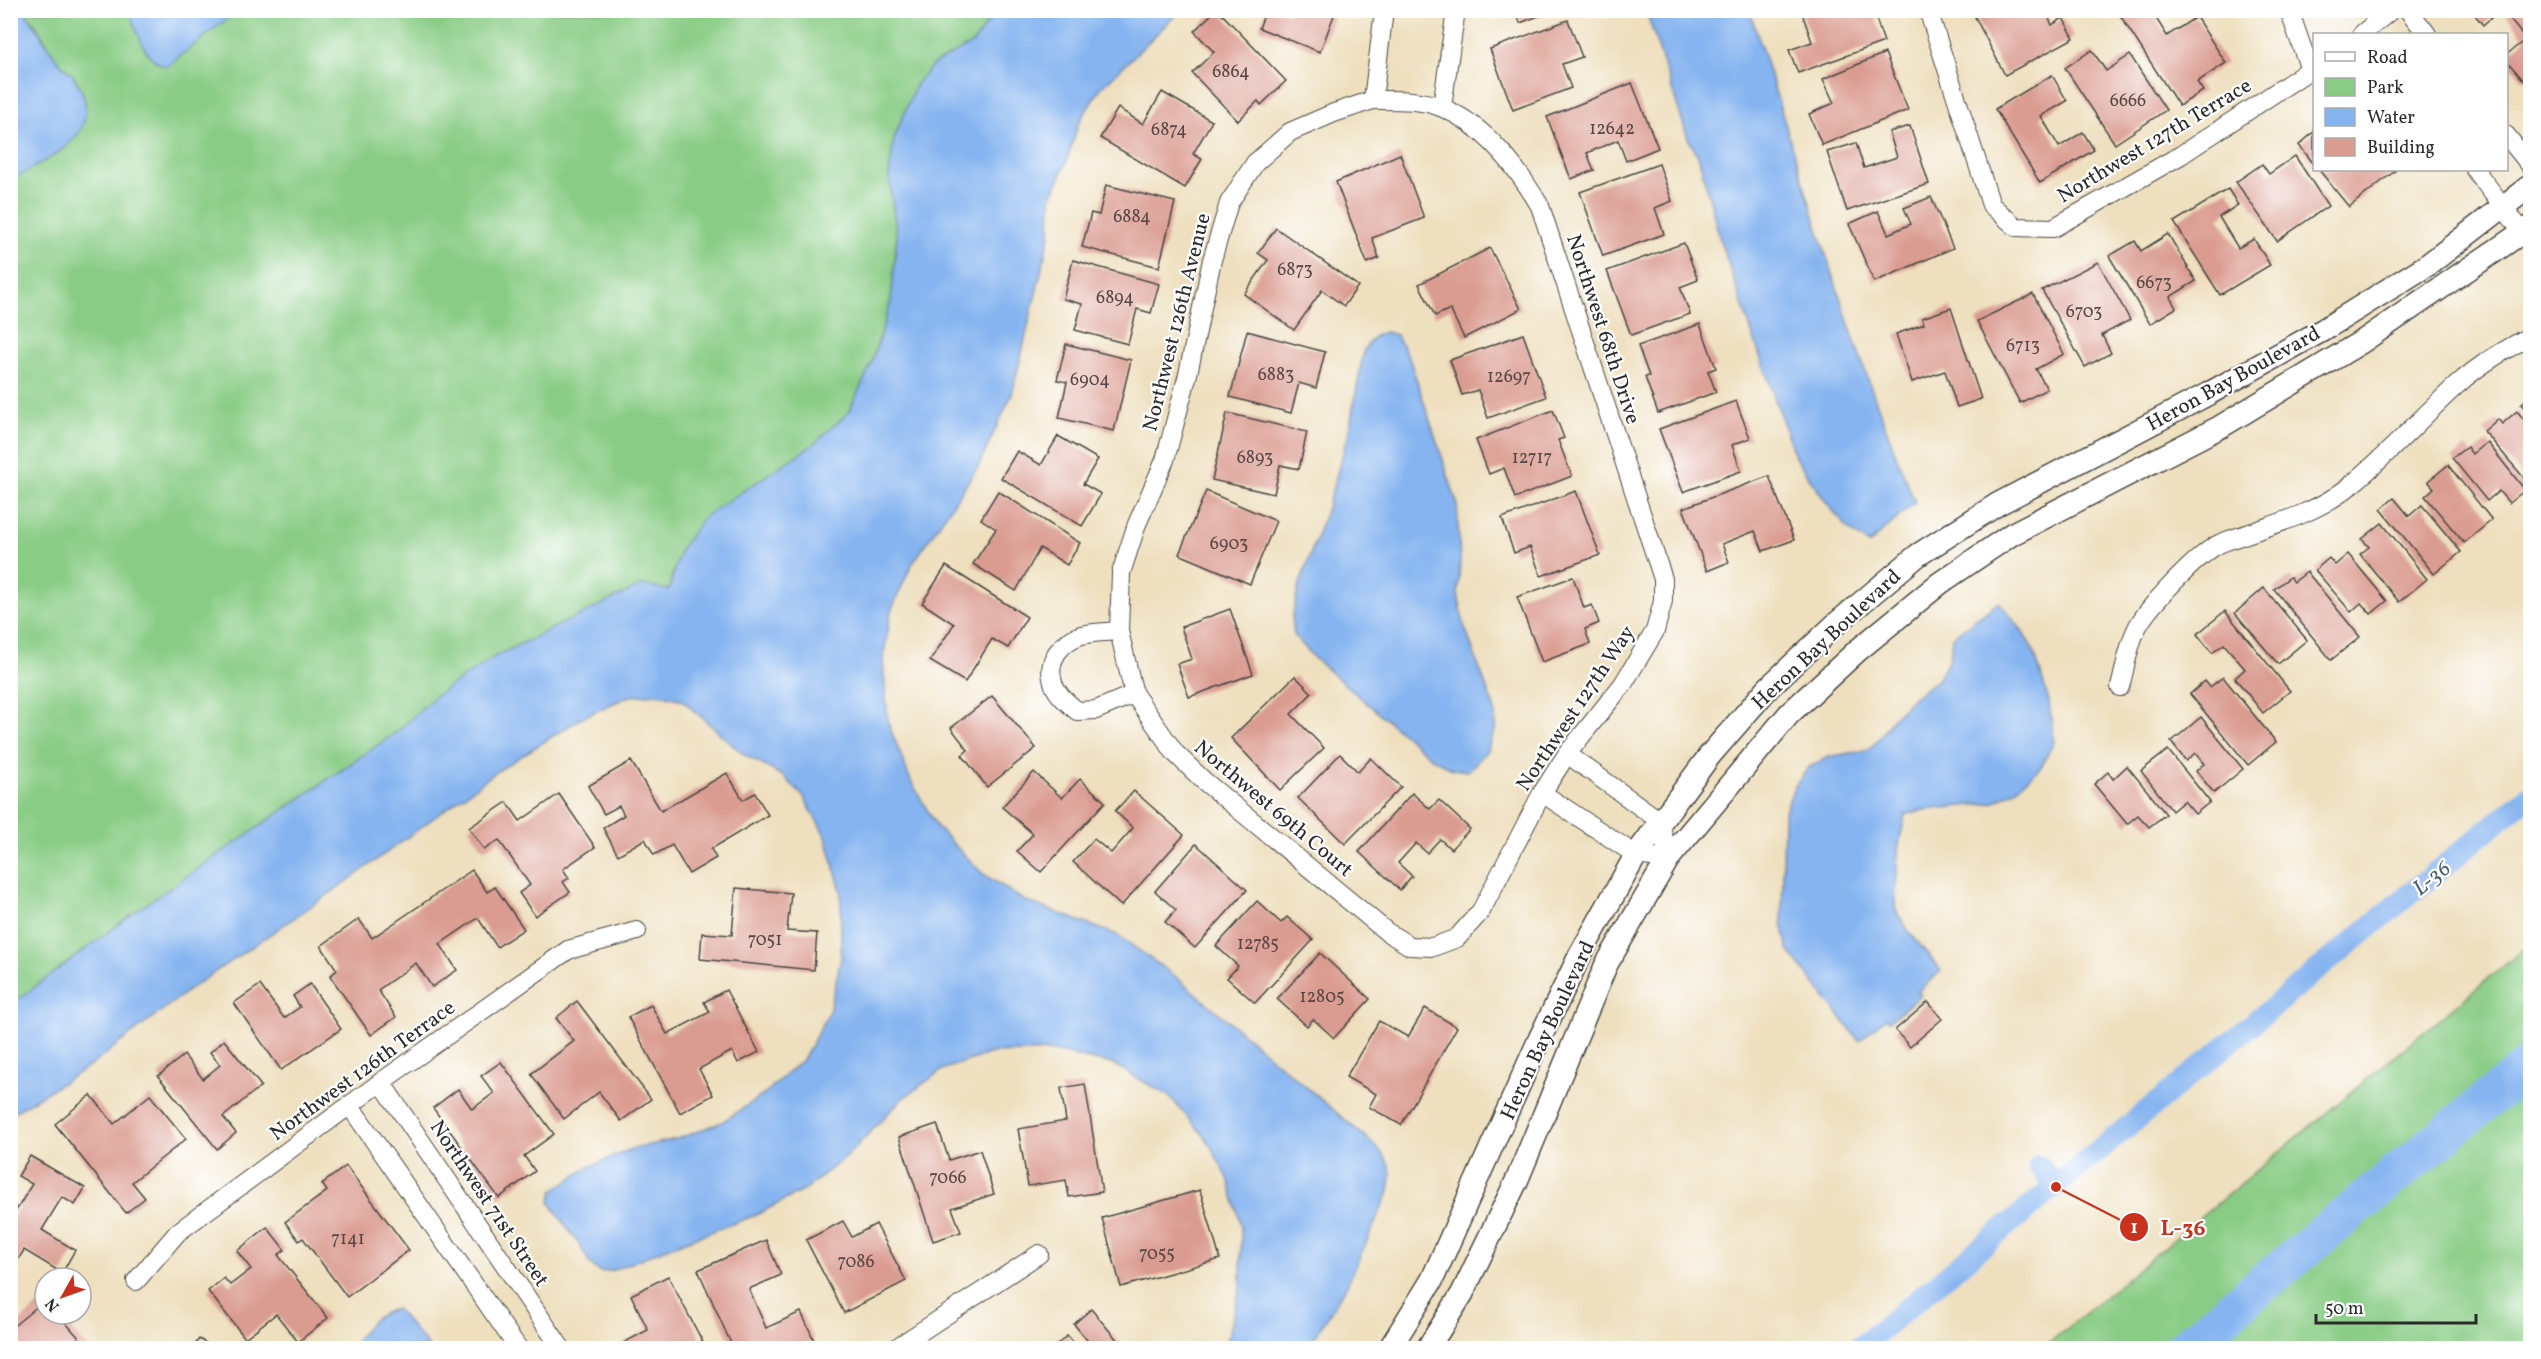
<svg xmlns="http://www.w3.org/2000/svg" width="2541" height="1359" viewBox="0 0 2541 1359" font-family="Vollkorn,serif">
<rect width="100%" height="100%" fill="#fff"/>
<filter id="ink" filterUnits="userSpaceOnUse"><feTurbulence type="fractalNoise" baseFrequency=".0167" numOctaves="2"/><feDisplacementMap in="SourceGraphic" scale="12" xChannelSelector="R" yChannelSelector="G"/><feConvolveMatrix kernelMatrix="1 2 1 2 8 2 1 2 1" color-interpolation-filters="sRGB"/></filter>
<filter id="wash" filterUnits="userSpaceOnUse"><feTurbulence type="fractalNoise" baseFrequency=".008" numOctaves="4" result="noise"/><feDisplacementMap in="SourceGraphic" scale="24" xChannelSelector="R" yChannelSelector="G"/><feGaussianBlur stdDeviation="1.35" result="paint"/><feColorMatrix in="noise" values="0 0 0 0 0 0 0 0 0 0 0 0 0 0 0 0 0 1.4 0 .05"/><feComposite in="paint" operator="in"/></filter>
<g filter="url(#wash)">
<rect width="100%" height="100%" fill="#eedfbe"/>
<g fill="#89cc85" stroke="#5a7c58" stroke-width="1.5">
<polygon points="24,11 129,11 147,53 167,66 237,11 996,11 973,43 934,64 916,84 894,139 889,176 897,237 891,301 871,365 848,413 814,444 704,517 672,574 669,590 435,696 397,732 139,909 11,1005 10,180 65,148 74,77 56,59 36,25"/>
<polygon points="2530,944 2530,1348 2043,1348"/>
</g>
<g fill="#85b4f0" stroke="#58708e" stroke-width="1.5">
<path d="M 10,11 L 24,11 C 36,25 44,42 55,57 C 60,65 69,70 74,77 C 112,133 51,157 11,180 Z"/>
<path d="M 129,11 L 237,11 L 167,66 C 144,62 137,30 129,11 Z"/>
<path d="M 996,11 L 1180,11 L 1100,89 L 1079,122 L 1066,163 L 1051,198 L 1050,234 L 1012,394 L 978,467 L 911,566 L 891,611 L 883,660 L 888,723 L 911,781 L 937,827 L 982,873 L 1023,900 L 1117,935 L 1175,976 L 1376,1146 C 1391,1164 1394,1170 1388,1194 L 1347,1285 L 1308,1348 L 1223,1348 L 1228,1339 L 1241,1284 L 1241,1225 L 1228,1178 L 1206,1138 L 1169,1096 L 1113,1064 L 1054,1051 L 991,1053 L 944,1069 L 902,1099 L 846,1157 L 804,1190 L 756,1215 L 664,1249 L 611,1271 L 600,1272 L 590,1264 L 579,1244 L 550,1203 L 553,1191 L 587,1168 L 631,1149 L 677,1139 L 722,1122 L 763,1095 L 804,1058 L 829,1012 L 841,959 L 841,891 L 826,837 L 803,796 L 783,776 L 743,754 L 682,700 L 660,694 L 629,696 L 583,717 L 499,770 L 345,883 L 190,989 L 90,1066 L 11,1114 L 11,1005 L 139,909 L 397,732 L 435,696 L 496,656 L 642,585 L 669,590 L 680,550 L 704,517 L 814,444 L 848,413 L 871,365 L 891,301 L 897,237 L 889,176 L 894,139 L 916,84 L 934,64 L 973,43 Z"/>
<path d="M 1646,11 L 1750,11 C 1802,175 1849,343 1915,502 L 1869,544 L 1848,529 L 1826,502 L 1795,457 L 1721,243 L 1699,158 L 1688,138 Z"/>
<polygon points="1386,332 1396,335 1409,357 1457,503 1460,562 1458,594 1464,625 1495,711 1495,730 1486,752 1468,771 1452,769 1430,757 1315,659 1294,635 1292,619 1299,586 1327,508 1348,436 1364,349 1375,336"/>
<polygon points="1999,602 2020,628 2034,651 2049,702 2054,742 2041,767 2014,791 1992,803 1923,810 1905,815 1898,850 1895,909 1907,929 1941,971 1918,991 1921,995 1889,1021 1886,1018 1859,1041 1788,950 1782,923 1784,815 1793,789 1808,768 1828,757 1868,750 1879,739 1892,719 1916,695 1937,680 1950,659 1952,637"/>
<path d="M 396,1309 L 430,1348 L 351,1348 C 364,1330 373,1314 396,1309 Z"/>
</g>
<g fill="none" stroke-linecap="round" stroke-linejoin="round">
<g stroke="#85b4f0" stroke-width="22">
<polyline points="2039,1166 2056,1187"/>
<polyline points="1859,1348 2530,795"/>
</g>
<polyline stroke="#85b4f0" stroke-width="39" points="2184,1348 2530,1065"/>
</g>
<g id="blocks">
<g fill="#da9b90">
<polygon points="1216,10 1218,10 1286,81 1261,105 1258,101 1238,121 1192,73 1214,52 1194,31"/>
<polygon points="1266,10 1279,10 1288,14 1289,10 1336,10 1320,52 1259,28"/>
<polygon points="1516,10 1552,10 1552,11 1520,23"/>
<polygon points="1801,10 1873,10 1884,42 1798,73 1789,50 1812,42"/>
<polygon points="1982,10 2045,10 2052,25 2063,18 2074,38 2005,75 1974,15"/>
<polygon points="2131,10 2151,10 2167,36 2196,17 2226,63 2197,82 2203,91 2179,106 2121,17"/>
<polygon points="2471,10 2500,10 2483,25"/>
<polygon points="2502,10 2530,10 2530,75 2524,81 2506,60 2506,55 2526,39"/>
<polygon points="1568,20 1582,57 1562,64 1571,88 1513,110 1490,49"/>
<polygon points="2092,50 2106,71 2130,55 2166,110 2115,144 2065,68"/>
<polygon points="1885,53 1908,110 1822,145 1809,114 1834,103 1823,79"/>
<polygon points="2052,75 2067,101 2041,116 2059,147 2083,132 2094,150 2040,183 1995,109"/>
<polygon points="1632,83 1658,148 1626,161 1618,140 1587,153 1594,170 1571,179 1547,117"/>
<polygon points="1162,92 1212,121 1193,154 1202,159 1185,188 1100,138 1118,108 1143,124"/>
<polygon points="1910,126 1929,184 1847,211 1827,152 1856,143 1864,168 1897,157 1889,132"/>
<polygon points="2314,132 2314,164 2299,145"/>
<polygon points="1400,154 1424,218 1372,238 1379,258 1367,263 1336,182"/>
<polygon points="2295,156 2328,206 2277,241 2236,182 2262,164 2269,174"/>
<polygon points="1659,164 1672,201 1655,208 1664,234 1603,256 1580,192"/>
<polygon points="2319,170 2393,170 2395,171 2349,207"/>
<polygon points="1106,185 1175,202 1159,267 1082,247 1091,213 1099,215"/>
<polygon points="2228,189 2238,205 2219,217 2238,248 2254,239 2270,265 2220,295 2174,222"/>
<polygon points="1931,197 1953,248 1874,282 1849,224 1878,211 1888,234 1911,224 1904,208"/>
<polygon points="1276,228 1358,286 1344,306 1322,290 1294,330 1244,294 1268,260 1258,253"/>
<polygon points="2168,234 2196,281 2170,297 2176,308 2150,324 2109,256 2135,241 2141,251"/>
<polygon points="1684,243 1698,280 1680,287 1690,314 1631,335 1607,271"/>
<polygon points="1490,248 1521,309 1464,338 1450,309 1435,316 1419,284"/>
<polygon points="1073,260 1159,284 1151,313 1137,309 1128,344 1075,330 1082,304 1063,299"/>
<polygon points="2098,262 2130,320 2102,335 2111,353 2085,367 2042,290"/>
<polygon points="2033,294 2064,354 2036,369 2047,389 2020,403 1977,321"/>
<polygon points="1951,308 1981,399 1957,407 1945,371 1912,382 1896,334 1924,324 1922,318"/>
<polygon points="1700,324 1716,368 1708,371 1716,392 1658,413 1645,377 1649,376 1638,346"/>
<polygon points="1247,331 1325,352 1316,388 1299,383 1291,413 1230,397"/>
<polygon points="1523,334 1546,397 1488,418 1478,390 1462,395 1450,360"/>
<polygon points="1066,344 1131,360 1114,431 1059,418 1067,382 1057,380"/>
<polygon points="2530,396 2530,415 2521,404"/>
<polygon points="1736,401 1750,438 1732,445 1741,471 1683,492 1659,429"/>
<polygon points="1553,410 1564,438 1558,440 1572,476 1515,498 1504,468 1489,474 1476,440"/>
<polygon points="2517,411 2530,427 2530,485 2484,431 2498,419 2502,424"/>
<polygon points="1227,413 1307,432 1299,469 1280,465 1274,494 1212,480"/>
<polygon points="1058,436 1098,459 1083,484 1101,494 1082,526 1001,478 1017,451 1041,465"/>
<polygon points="2487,442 2525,490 2509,503 2499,491 2487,501 2452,458 2467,447 2472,454"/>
<polygon points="2448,465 2492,520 2464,543 2425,496 2434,488 2428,481"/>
<polygon points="1769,476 1794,540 1763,551 1755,531 1722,544 1729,562 1707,571 1683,508"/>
<polygon points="998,491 1080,543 1067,565 1040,548 1016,591 973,564 996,529 981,519"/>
<polygon points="1206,491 1276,521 1250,584 1179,554"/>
<polygon points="1576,491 1600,555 1541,576 1530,547 1514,553 1502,518"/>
<polygon points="2394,498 2409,516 2422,505 2461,552 2434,574 2381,509"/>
<polygon points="2382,523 2427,579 2399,602 2360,554 2369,547 2362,539"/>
<polygon points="2348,554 2387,601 2371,614 2361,603 2351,612 2315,570 2329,558 2335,565"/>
<polygon points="946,566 1027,617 1008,648 992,639 965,682 930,661 954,624 922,603"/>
<polygon points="2307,572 2360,637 2331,660 2274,589 2290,577 2294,582"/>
<polygon points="1573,577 1584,608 1592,605 1599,623 1585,629 1590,644 1542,662 1517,597"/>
<polygon points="2264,588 2307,640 2278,664 2235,613"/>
<polygon points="1230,609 1253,674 1189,697 1177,664 1192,659 1181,627"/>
<polygon points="2225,611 2290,691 2263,713 2235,678 2245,669 2224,644 2212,653 2197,634"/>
<polygon points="1295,676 1312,693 1291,714 1324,748 1280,790 1231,738"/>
<polygon points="2223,677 2276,742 2248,765 2190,694 2205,681 2210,687"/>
<polygon points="992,696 1036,748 987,787 962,755 968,750 951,728"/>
<polygon points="2201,717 2243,769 2214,793 2196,771 2204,764 2195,753 2186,761 2171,742"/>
<polygon points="2168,750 2210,802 2195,814 2184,801 2172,811 2141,771"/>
<polygon points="1340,754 1358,772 1371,758 1401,787 1345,844 1298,798"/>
<polygon points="631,761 661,811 727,773 743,800 755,793 768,815 711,849 716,858 689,874 672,845 654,855 645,839 618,855 603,828 624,815 619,806 604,814 588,786"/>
<polygon points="2127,766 2166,814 2149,827 2138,815 2127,824 2094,784 2108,772 2113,779"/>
<polygon points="1034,772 1062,798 1080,779 1105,802 1041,872 1017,851 1033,834 1002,807"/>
<polygon points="1134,791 1184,835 1121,906 1073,862 1094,839 1111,853 1133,828 1115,811"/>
<polygon points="1412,793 1430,809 1439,800 1470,829 1451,849 1440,839 1427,853 1416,843 1398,863 1412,876 1400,890 1359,852"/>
<polygon points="559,794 595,847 563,869 569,878 563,882 570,892 535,916 519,893 530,885 499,840 484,850 469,828 507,802 520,821"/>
<polygon points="1196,844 1247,890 1195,948 1165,922 1176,910 1155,891"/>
<polygon points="472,870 487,892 495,887 524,929 497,947 478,918 440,944 457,970 432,987 416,963 378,990 396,1017 371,1035 330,976 337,970 321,946 359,919 372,938"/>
<polygon points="736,888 791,893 787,931 817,933 814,970 700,959 702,933 732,935"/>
<polygon points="1257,901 1281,923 1287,917 1313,940 1255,1003 1227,978 1238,966 1216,946"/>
<polygon points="1320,953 1370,999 1334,1038 1313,1019 1307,1026 1277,999"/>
<polygon points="310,984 341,1029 281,1070 234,1003 260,985 284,1018 300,1007 293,996"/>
<polygon points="726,990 759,1052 738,1063 732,1051 699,1069 713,1095 680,1113 628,1017 651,1005 667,1034 710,1012 704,1002"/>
<polygon points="577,1001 651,1099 621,1121 599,1092 564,1119 531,1074 574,1041 556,1018"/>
<polygon points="1928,1002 1942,1019 1910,1047 1895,1030"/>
<polygon points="1425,1008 1457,1027 1401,1125 1369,1107 1376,1094 1346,1077 1379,1021 1408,1037"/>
<polygon points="224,1040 261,1086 223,1117 236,1133 217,1149 158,1076 184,1055 203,1079 220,1065 210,1052"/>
<polygon points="501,1062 554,1134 524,1156 535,1171 499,1198 433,1108 458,1089 472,1109 494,1093 481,1076"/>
<polygon points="1085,1084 1102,1192 1069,1197 1066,1180 1028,1186 1018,1129 1066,1121 1061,1088"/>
<polygon points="91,1095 114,1124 150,1095 186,1139 132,1182 145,1198 126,1213 55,1124"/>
<polygon points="937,1124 949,1160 980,1150 994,1194 952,1208 961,1232 933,1241 899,1137"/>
<polygon points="30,1156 85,1188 75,1205 62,1197 42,1230 75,1250 62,1273 24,1250 10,1273 10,1221 32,1184 18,1176"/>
<polygon points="346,1166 409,1250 347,1297 303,1238 299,1241 285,1222 327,1191 322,1184"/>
<polygon points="1200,1190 1220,1259 1121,1287 1102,1218"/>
<polygon points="843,1221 852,1237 876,1224 906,1281 844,1313 806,1240"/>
<polygon points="267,1227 285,1250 278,1255 328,1318 298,1342 276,1314 245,1338 208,1291 224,1278 230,1285 251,1269 237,1251"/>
<polygon points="766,1240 781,1275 749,1289 766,1328 801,1312 814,1340 795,1348 733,1348 698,1270"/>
<polygon points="668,1276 705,1346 709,1343 712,1348 626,1348 623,1343 648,1330 631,1295"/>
<polygon points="45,1300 45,1314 58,1314 88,1348 10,1348 10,1329"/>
<polygon points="1091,1309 1124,1348 1087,1348 1091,1345 1074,1324"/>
<polygon points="1067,1336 1077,1348 1053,1348"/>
<polygon points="199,1339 215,1348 193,1348"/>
</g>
</g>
</g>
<g filter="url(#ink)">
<use href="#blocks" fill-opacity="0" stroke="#484641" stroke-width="1.5"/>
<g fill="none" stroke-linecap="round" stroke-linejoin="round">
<defs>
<g id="minor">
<polyline points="1928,10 1991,205 2016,227 2053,228 2181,155 2314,67"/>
<polyline points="2289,10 2310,70"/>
<polyline points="2408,10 2427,34"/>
<polyline points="2362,34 2391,10"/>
<path d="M 1373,100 C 1396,100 1422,99 1443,108 C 1486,126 1517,167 1540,206 L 1663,579 L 1663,601 L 1655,631 L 1623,684 L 1567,754 L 1542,793 L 1481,911 L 1457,938 L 1433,947 L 1410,946 L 1387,932 L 1204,781 L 1175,753 L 1134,694 L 1119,631 L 1121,573 L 1137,524 L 1165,460 L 1188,374 L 1212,260 L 1229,203 L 1255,163 L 1290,132 L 1334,113 Z"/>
<polyline points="1373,100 1384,10"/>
<polyline points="1442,107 1456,10"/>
<polyline points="2506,135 2530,165"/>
<polyline points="2475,170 2530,242"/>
<path d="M 1119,631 C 1107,632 1093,632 1081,635 C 1061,642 1046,660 1053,682 C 1056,694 1068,703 1077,711 L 1096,710 L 1134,694"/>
<path d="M 2120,687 C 2125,669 2128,647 2136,630 C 2145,609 2200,552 2221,543 C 2263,527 2310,517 2346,489 C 2387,457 2420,418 2458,384 C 2480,364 2505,350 2530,336"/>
<polyline points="1542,793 1636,855 1668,859 1660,821 1567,754"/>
<polyline points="381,1082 561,1348"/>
<polyline points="350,1106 518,1348"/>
<polyline points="136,1281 178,1232 381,1082 568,950 637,931"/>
<polyline points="896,1348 1039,1254"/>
</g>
<g id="tertiary">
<polyline points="1390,1348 1432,1280 1540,1038 1580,955 1636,855 1710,755 1769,687 1836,624 1918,555 1998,504 2208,394 2323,330 2429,264 2530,186"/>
<polyline points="1428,1348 1462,1294 1517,1180 1606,965 1668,859 1789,714 1857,651 1940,583 2012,534 2220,427 2363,341 2530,227"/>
</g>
</defs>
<use href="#minor" stroke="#484641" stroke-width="20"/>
<use href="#tertiary" stroke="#484641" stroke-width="25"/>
<use href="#minor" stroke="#fff" stroke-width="18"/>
<use href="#tertiary" stroke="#fff" stroke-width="22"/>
</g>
</g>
<g text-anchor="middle" stroke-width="4.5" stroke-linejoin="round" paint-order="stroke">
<g font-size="18" fill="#574744">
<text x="1231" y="77">6864</text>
<text x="2128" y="106">6666</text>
<text x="1612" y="134">12642</text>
<text x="1169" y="135">6874</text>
<text x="1132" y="222">6884</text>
<text x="1295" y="275">6873</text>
<text x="2154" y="288">6673</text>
<text x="1115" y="303">6894</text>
<text x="2084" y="317">6703</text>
<text x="2023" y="351">6713</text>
<text x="1276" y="380">6883</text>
<text x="1509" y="382">12697</text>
<text x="1090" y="385">6904</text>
<text x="1255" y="463">6893</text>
<text x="1532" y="463">12717</text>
<text x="1229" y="549">6903</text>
<text x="765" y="945">7051</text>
<text x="1258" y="949">12785</text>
<text x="1322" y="1002">12805</text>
<text x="948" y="1183">7066</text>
<text x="348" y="1244">7141</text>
<text x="1157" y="1259">7055</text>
<text x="856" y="1267">7086</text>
</g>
<g font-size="21" fill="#2b2b2b" stroke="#fff">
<text transform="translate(2154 140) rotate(-31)" y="7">Northwest 127th Terrace</text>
<text transform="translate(1176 322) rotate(-76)" y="7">Northwest 126th Avenue</text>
<text transform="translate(1604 329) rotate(72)" y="7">Northwest 68th Drive</text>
<text transform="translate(2233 378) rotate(-29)" y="7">Heron Bay Boulevard</text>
<text transform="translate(1826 639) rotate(-43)" y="7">Heron Bay Boulevard</text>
<text transform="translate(1575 708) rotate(-56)" y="7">Northwest 127th Way</text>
<text transform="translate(1274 808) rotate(40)" y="7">Northwest 69th Court</text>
<text transform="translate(1547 1030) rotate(-65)" y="7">Heron Bay Boulevard</text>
<text transform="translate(362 1070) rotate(-36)" y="7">Northwest 126th Terrace</text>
<text transform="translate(490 1203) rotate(56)" y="7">Northwest 71st Street</text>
</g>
<g font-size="22" font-style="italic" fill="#4a5b70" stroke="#fff">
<text transform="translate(2431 877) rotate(-39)" y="8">L-36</text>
</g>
</g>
<path fill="none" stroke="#c8321e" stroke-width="2" d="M2056 1187L2134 1227"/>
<g fill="#c8321e" stroke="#fff" stroke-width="2">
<circle cx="2056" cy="1187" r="6"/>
<circle cx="2134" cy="1227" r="15"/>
</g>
<g font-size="18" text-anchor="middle" font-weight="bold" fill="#fff">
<text x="2134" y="1233">1</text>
</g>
<g font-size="22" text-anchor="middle" font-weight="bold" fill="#c8321e" stroke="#fff" stroke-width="4.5" stroke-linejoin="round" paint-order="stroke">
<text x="2183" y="1235">L-36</text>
</g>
<rect width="2541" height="1359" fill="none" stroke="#fff" stroke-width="36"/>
<rect x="2313" y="33" width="195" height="138" fill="#ffffff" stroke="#aaaaaa" stroke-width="1.5"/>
<rect x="2325" y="52" width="30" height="9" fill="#ffffff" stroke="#aaaaaa" stroke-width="1.5"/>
<text x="2367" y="63" font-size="18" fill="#2b2b2b">Road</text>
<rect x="2325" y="78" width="30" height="18" fill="#89cc85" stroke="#aaaaaa" stroke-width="1.5"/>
<text x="2367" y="93" font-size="18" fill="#2b2b2b">Park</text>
<rect x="2325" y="108" width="30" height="18" fill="#85b4f0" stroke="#aaaaaa" stroke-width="1.5"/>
<text x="2367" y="123" font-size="18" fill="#2b2b2b">Water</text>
<rect x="2325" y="138" width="30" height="18" fill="#da9b90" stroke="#aaaaaa" stroke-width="1.5"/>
<text x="2367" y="153" font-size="18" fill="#2b2b2b">Building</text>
<g transform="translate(63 1296) rotate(230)"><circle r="28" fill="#ffffff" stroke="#aaaaaa" stroke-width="1.5"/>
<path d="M0-4.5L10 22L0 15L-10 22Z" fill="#c8321e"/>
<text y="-9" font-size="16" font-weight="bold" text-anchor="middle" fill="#2b2b2b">N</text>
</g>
<path d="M2316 1314v9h160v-9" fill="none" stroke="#2b2b2b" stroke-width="3"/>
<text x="2325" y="1314" font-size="18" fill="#2b2b2b" stroke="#ffffff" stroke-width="4.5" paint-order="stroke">50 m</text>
</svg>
